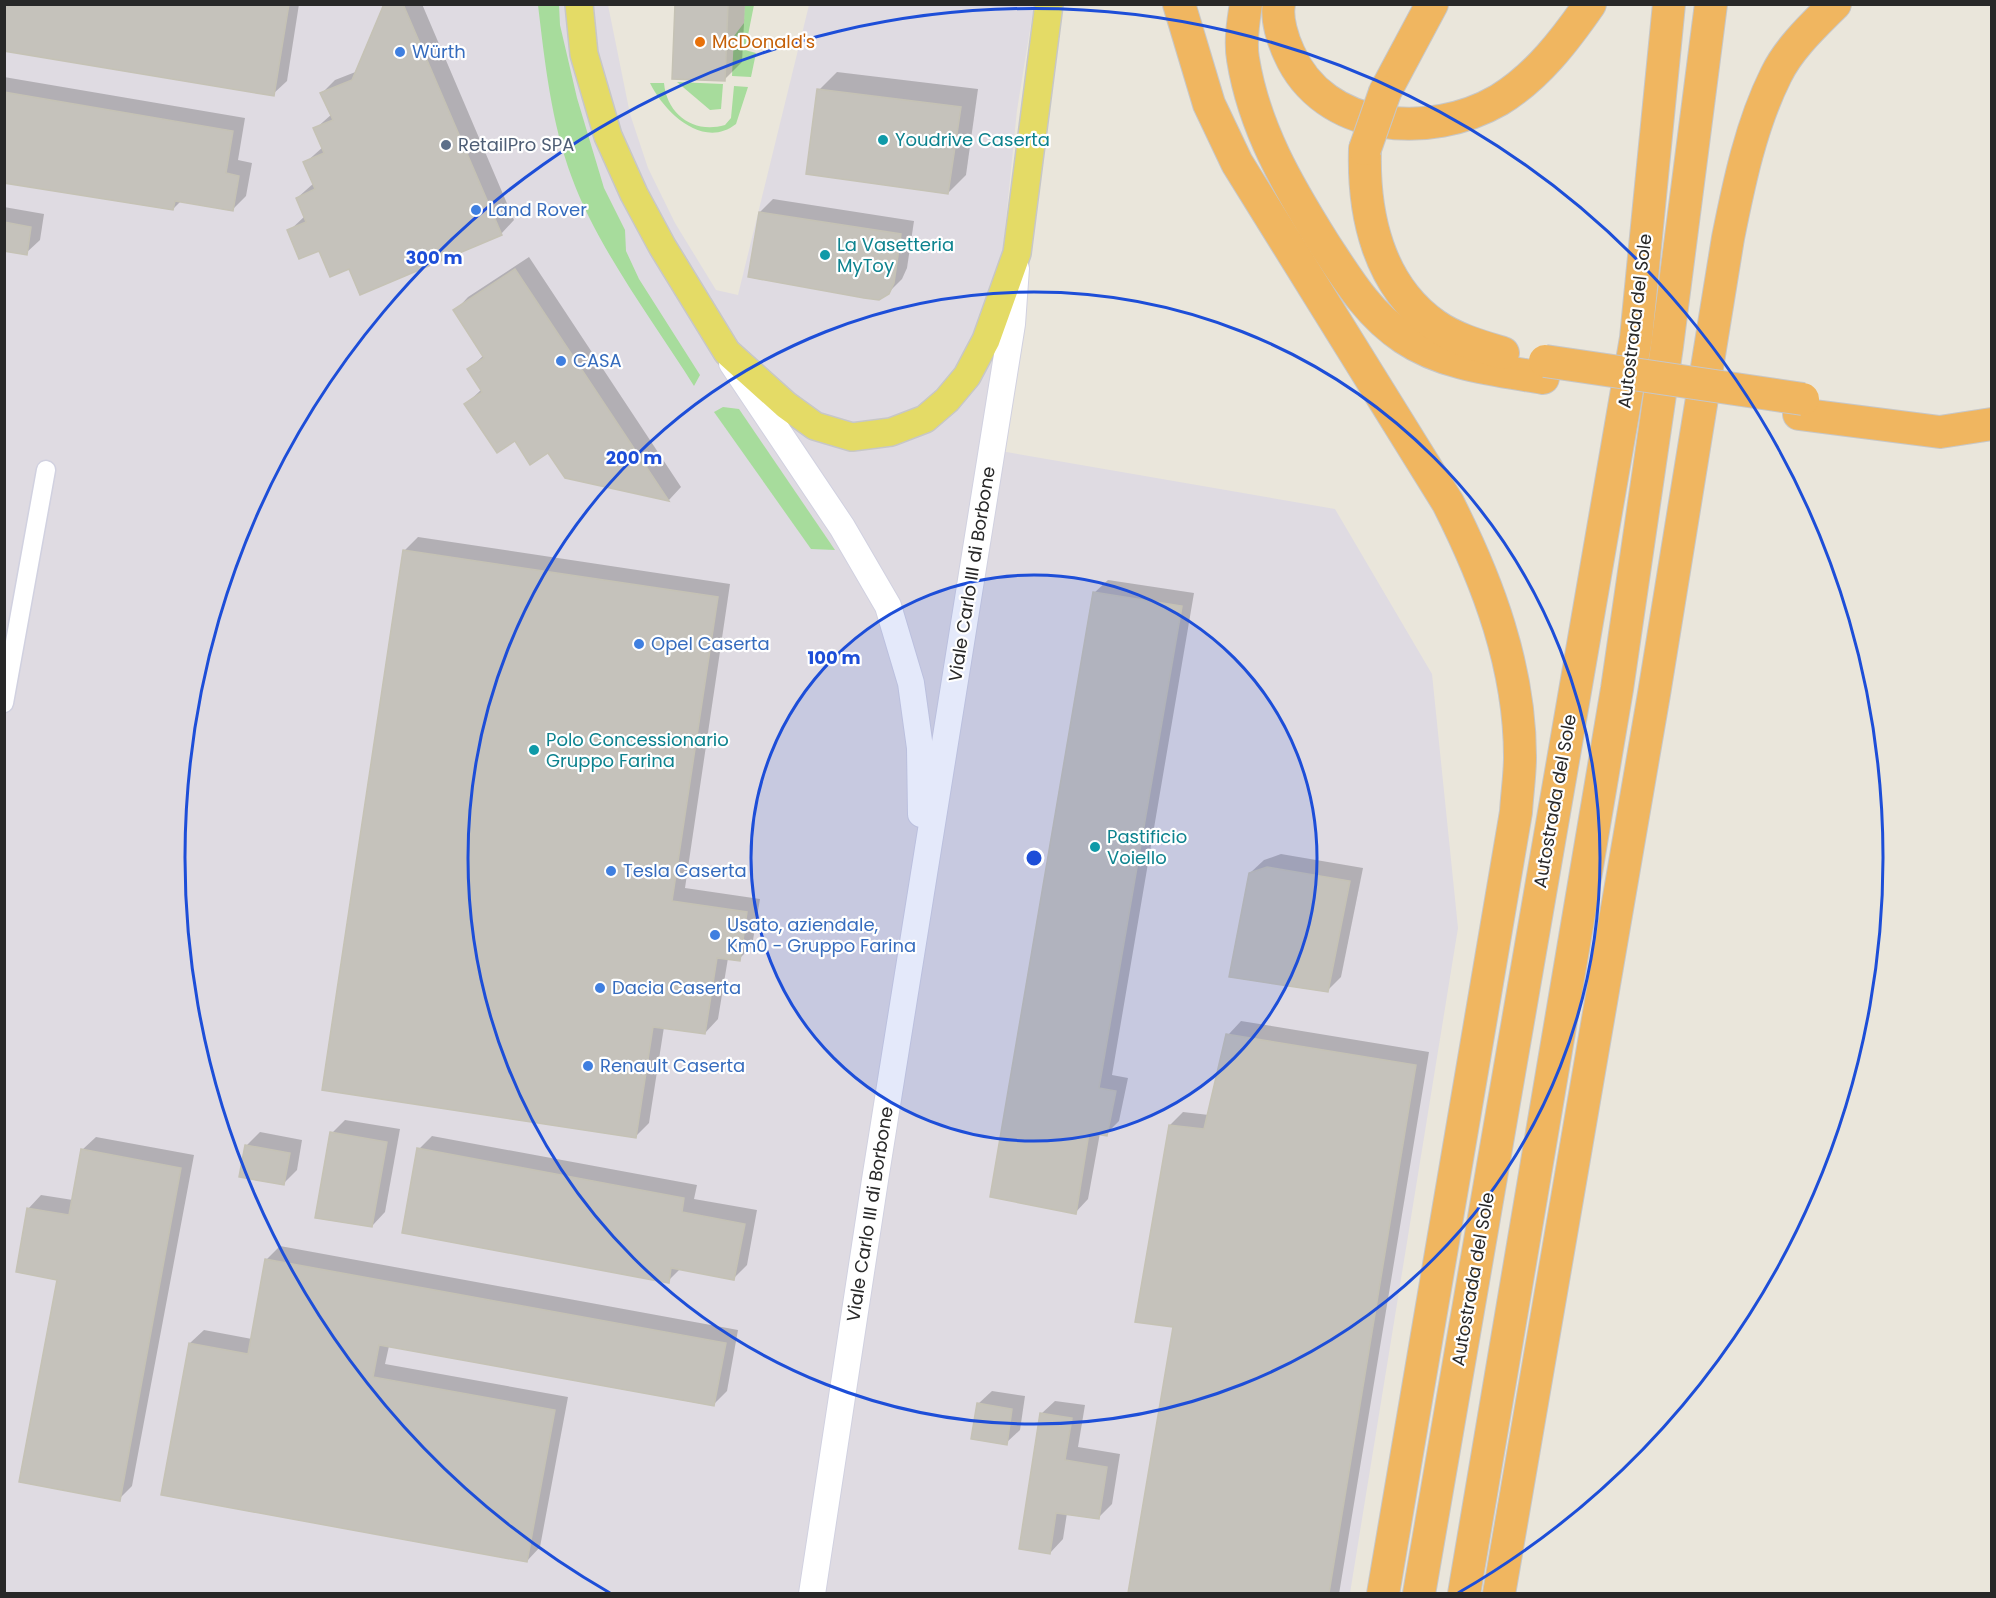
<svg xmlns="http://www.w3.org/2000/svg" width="1996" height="1598" viewBox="0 0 1996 1598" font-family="Poppins,sans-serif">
<rect width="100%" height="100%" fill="#eae6db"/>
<polygon fill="#dfdbe2" points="5,5 608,5 630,114 648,168 675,223 716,290 738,295 809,5 1034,5 1017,110 983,448 1335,509 1432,674 1458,928 1350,1593 5,1594"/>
<g fill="#a7dc9c">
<path d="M 538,5 L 559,5 L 560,25 L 577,98 L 604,188 L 625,230 L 626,251 L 639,279 L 700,375 L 694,386 C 654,322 598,249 572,178 C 551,122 545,63 538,5 Z"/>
<polygon points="745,5 754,5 745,50 756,53 751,77 732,76 734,36 744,23"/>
<polygon points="677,82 723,84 721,109 710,110"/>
<path d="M 650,83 L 664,83 C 667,115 694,134 725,125 L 731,118 L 734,86 L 748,87 L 736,124 C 703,150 664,112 650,83 Z"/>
<polygon points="723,407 739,409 835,550 811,549 714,412"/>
</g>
<g fill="#0003">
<polygon points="4,4 299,4 287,81 273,94"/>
<polygon points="386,4 422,4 514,220 501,234 350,267 289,231 305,216 297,198 314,183 305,163 323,147 315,129 332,114 322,93 335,80 358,71"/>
<polygon points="676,4 745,4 742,62 724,80"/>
<polygon points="837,72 978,89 966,175 948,193 819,90"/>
<polygon points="4,77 245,118 238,160 252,163 246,196 233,209 181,201 173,209 4,181"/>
<polygon points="773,199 914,221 907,268 902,279 888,293 760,212"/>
<polygon points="4,207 44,214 40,240 26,253 4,250"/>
<polygon points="529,257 681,487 669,500 566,477 549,451 515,439 466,404 482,389 469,369 484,355 455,311 468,297"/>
<polygon points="418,537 730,584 685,888 760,899 752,946 739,959 728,958 718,1019 705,1033 664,1027 649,1123 636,1136 405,550"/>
<polygon points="1108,580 1194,593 1112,1075 1128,1078 1119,1121 1106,1134 1100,1133 1088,1199 1075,1213 1094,593"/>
<polygon points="1281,854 1363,868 1341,977 1327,991 1250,873 1264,860"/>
<polygon points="1241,1021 1429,1052 1339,1594 1130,1594 1174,1326 1170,1125 1183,1112 1209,1115 1228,1035"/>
<polygon points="345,1120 400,1129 385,1212 372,1226 332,1133"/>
<polygon points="260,1132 302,1140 297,1170 284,1183 246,1146"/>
<polygon points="432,1136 697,1185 694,1199 757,1210 747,1265 734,1278 680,1269 668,1281 419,1149"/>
<polygon points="96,1137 194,1155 132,1486 119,1499 59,1279 28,1209 41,1195 73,1200 82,1150"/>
<polygon points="280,1246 738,1330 727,1391 713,1405 389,1346 385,1364 568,1397 540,1547 527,1561 190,1343 204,1330 252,1339 267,1259"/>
<polygon points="992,1391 1025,1396 1020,1430 1006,1443 978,1404"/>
<polygon points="1055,1401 1085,1405 1078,1447 1120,1454 1112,1504 1099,1517 1067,1513 1063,1539 1050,1553 1041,1414"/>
</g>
<g fill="#c5c2bb" stroke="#c5c2b5" stroke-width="1.5">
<polygon points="4,4 289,4 274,96 4,51"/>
<polygon points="384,4 403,4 502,235 360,295 349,269 330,277 319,251 299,259 287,230 306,222 296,198 315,189 303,162 324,153 313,128 333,120 320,93 352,80"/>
<polygon points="675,4 728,4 725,81 672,79"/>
<polygon points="817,89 961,107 948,194 806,174"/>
<polygon points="4,92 233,131 226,173 239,176 233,211 175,201 173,210 4,183"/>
<polygon points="759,212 901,234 894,283 889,294 879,300 864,298 748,277"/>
<polygon points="4,222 31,227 27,255 4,251"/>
<polygon points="515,269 669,501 565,478 548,453 530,465 515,441 497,453 464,404 482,392 467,369 484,358 453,310"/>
<polygon points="403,550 718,597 672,901 747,912 740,961 717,958 705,1034 653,1027 636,1138 322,1090"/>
<polygon points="1093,592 1182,606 1099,1088 1116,1091 1107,1136 1089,1133 1076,1214 990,1197"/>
<polygon points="1267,867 1350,881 1328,992 1229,977 1249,873"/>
<polygon points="1226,1034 1416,1065 1329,1593 1128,1593 1173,1327 1135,1322 1169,1125 1204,1129"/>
<polygon points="330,1132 387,1142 372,1227 315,1218"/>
<polygon points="245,1145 290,1153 284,1185 239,1177"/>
<polygon points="417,1148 684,1198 682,1212 745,1224 734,1280 671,1268 669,1283 402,1233"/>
<polygon points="81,1149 181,1168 120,1501 19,1482 57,1280 16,1272 27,1208 69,1215"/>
<polygon points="265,1259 726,1343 714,1406 379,1345 373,1377 555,1410 527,1562 161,1495 189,1343 248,1354"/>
<polygon points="977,1403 1012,1409 1007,1445 971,1439"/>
<polygon points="1040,1413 1072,1418 1065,1460 1107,1467 1099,1519 1056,1513 1050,1554 1019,1549"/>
</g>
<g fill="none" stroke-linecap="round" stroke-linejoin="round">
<defs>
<polyline id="street" points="4,703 46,470"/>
<g id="secondary">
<polyline points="732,363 842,527 888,606 911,683 920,748 921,814"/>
<polyline points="812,1594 875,1180 1012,324 1016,268"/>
</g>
<polyline id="primary" points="579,4 584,54 608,136 634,194 662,246 727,352 786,405 815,426 852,437 891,432 925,419 947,400 967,376 986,340 1017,253 1049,4"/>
<g id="highway">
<path d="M 1179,4 L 1209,104 L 1237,163 L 1448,503 C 1488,582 1520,667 1520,757 C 1520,775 1517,794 1516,812 L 1383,1594"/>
<path d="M 1246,4 C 1243,22 1240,42 1243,59 C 1254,128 1288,186 1325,245 C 1348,280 1368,314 1404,338 C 1444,365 1496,370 1543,378"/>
<path d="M 1279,4 C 1276,19 1283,40 1289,53 C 1324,133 1430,140 1499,100 C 1537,77 1565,40 1590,4"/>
<polyline points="1385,92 1432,4"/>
<path d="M 1365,149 C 1363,214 1378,285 1435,325 C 1455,339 1480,346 1503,353"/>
<polyline points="1799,414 1940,432 1992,424"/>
<polyline points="1419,1594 1636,338 1669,4"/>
<polyline points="1464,1594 1617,689 1667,346 1711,4"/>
<path d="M 1499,1594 L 1654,694 L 1728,238 C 1739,183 1751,125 1776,75 C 1789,48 1814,25 1835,4"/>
</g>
</defs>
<use href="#street" stroke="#d1d1e0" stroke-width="21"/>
<use href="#secondary" stroke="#d1d1e0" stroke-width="28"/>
<use href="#primary" stroke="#c7c7c7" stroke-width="30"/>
<use href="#highway" stroke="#c7c7c7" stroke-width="34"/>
<use href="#street" stroke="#fff" stroke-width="18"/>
<use href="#secondary" stroke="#fff" stroke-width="26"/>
<use href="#primary" stroke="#e4db66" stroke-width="27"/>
<use href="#highway" stroke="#f0b660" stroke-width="32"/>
<defs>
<g id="highway-bridge">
<polyline points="1365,149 1385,92"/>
<polyline points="1545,361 1803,399"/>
</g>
</defs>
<use href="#highway-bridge" stroke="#c7c7c7" stroke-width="34" stroke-linecap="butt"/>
<use href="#highway-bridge" stroke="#f0b660" stroke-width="32"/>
</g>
<circle cx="1034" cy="858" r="283" fill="#1d4ed8" fill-opacity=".12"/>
<g fill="none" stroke="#1d4ed8" stroke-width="3">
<circle cx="1034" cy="858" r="283"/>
<circle cx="1034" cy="858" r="566"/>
<path d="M610 1593A849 849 0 1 1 1458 1593"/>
</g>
<circle fill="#e8710a" stroke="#fff" stroke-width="2" cx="700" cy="42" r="6"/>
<g fill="#3f7fe0" stroke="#fff" stroke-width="2">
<circle cx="400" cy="52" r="6"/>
<circle cx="476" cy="210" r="6"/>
<circle cx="561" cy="361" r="6"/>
<circle cx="639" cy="644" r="6"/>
<circle cx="611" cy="871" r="6"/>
<circle cx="715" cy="935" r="6"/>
<circle cx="600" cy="988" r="6"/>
<circle cx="588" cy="1066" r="6"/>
</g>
<g fill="#0f9aa8" stroke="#fff" stroke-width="2">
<circle cx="883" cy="140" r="6"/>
<circle cx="825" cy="255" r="6"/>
<circle cx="534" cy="750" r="6"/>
<circle cx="1095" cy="847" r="6"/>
</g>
<circle fill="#5c6f8a" stroke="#fff" stroke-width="2" cx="446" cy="145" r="6"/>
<g text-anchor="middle" stroke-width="4.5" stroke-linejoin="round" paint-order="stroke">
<g font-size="18" fill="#c56008" stroke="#fff" text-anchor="start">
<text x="712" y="48">McDonald's</text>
</g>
<g font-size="18" fill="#366cbe" stroke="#fff" text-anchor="start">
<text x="412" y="58">Würth</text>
<text x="488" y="216">Land Rover</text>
<text x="573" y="367">CASA</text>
<text x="651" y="650">Opel Caserta</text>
<text x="623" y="877">Tesla Caserta</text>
<text x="727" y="931">Usato, aziendale,<tspan x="727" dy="21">Km0 - Gruppo Farina</tspan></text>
<text x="612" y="994">Dacia Caserta</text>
<text x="600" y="1072">Renault Caserta</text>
</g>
<g font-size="18" fill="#0d838f" stroke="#fff" text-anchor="start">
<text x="895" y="146">Youdrive Caserta</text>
<text x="837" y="251">La Vasetteria<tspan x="837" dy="21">MyToy</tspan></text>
<text x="546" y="746">Polo Concessionario<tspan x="546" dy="21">Gruppo Farina</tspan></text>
<text x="1107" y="843">Pastificio<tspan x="1107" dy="21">Voiello</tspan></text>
</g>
<g font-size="18" fill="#4e5e75" stroke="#fff" text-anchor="start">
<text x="458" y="151">RetailPro SPA</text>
</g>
<g font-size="18" fill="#282828" stroke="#fff">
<text transform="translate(1635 321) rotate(-83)" y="6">Autostrada del Sole</text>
<text transform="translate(972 574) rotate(-81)" y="6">Viale Carlo III di Borbone</text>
<text transform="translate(1555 801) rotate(-80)" y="6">Autostrada del Sole</text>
<text transform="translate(870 1214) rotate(-81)" y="6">Viale Carlo III di Borbone</text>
<text transform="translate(1473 1279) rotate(-80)" y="6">Autostrada del Sole</text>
</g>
</g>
<circle cx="1034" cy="858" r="9" fill="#1d4ed8" stroke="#fff" stroke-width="3"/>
<g font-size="18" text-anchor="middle" font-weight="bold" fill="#1d4ed8" stroke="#fff" stroke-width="4.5" stroke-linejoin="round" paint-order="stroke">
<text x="434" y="264">300 m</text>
<text x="634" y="464">200 m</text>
<text x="834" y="664">100 m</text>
</g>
<rect width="1996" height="1598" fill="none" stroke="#282828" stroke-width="12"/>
</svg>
